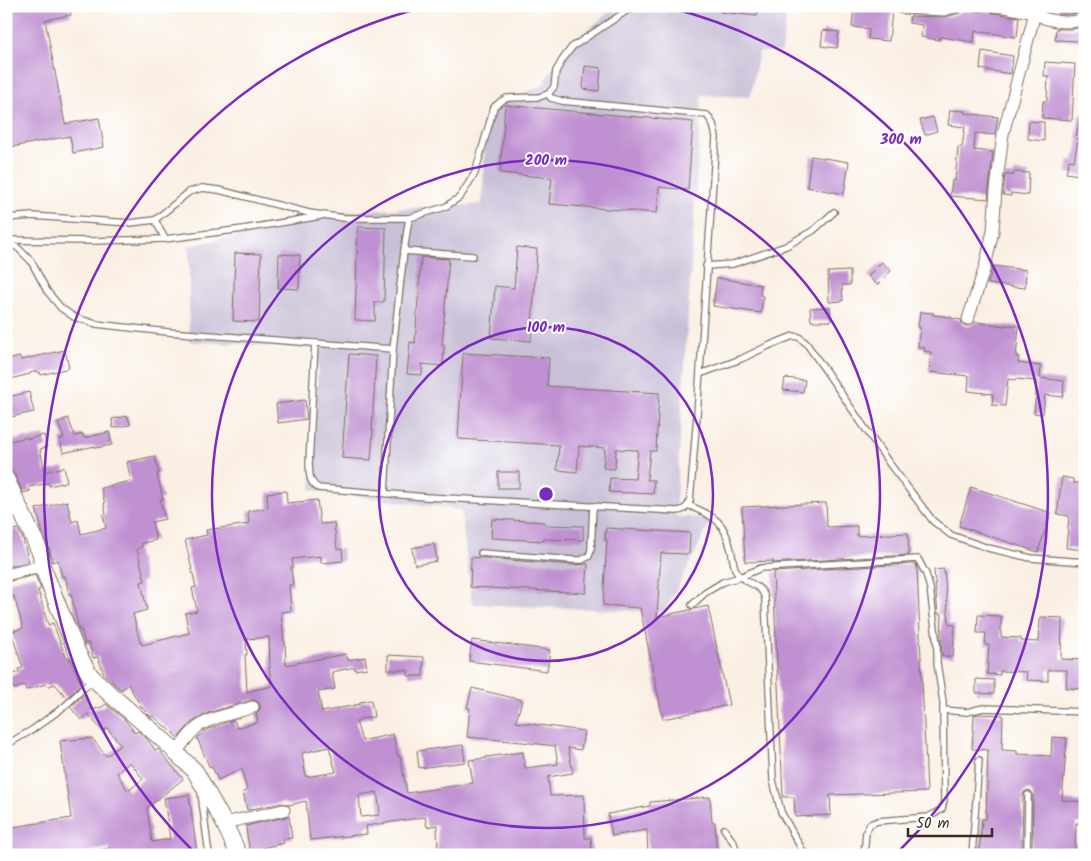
<svg xmlns="http://www.w3.org/2000/svg" width="1091" height="861" viewBox="0 0 1091 861" font-family="Kalam,sans-serif">
<rect width="100%" height="100%" fill="#fff"/>
<filter id="ink" filterUnits="userSpaceOnUse"><feTurbulence type="fractalNoise" baseFrequency=".02" numOctaves="2"/><feDisplacementMap in="SourceGraphic" scale="10" xChannelSelector="R" yChannelSelector="G"/><feConvolveMatrix kernelMatrix="1 2 1 2 8 2 1 2 1" color-interpolation-filters="sRGB"/></filter>
<filter id="wash" filterUnits="userSpaceOnUse"><feTurbulence type="fractalNoise" baseFrequency=".0096" numOctaves="4" result="noise"/><feDisplacementMap in="SourceGraphic" scale="20" xChannelSelector="R" yChannelSelector="G"/><feGaussianBlur stdDeviation="1.12" result="paint"/><feColorMatrix in="noise" values="0 0 0 0 0 0 0 0 0 0 0 0 0 0 0 0 0 1.4 0 .05"/><feComposite in="paint" operator="in"/></filter>
<g filter="url(#wash)">
<rect width="100%" height="100%" fill="#faefe3"/>
<polygon fill="#c9bfd7" points="616,6 787,6 782,52 759,52 750,97 702,95 675,516 712,519 665,612 472,604 461,510 311,490 319,349 189,341 189,246 343,212 482,204 487,108 542,86 563,51"/>
<g id="blocks">
<g fill="#c091d2" fill-rule="evenodd">
<polygon points="6,6 69,6 71,15 45,20 65,124 99,118 104,147 73,153 70,136 6,148"/>
<polygon points="720,6 759,6 757,16 720,12"/>
<polygon points="854,6 891,10 892,11 889,41 868,39 869,29 852,27"/>
<polygon points="1060,6 1085,6 1085,9 1072,14 1058,14"/>
<polygon points="964,9 983,12 983,10 988,10 993,13 1019,17 1017,37 975,31 974,42 940,37 939,40 921,37 922,25 909,23 910,16 946,17 960,13"/>
<polygon points="1085,26 1085,39 1080,38 1080,41 1055,40 1056,29 1073,29"/>
<polygon points="823,30 839,32 837,48 821,46"/>
<polygon points="982,51 1013,56 1011,74 980,69"/>
<polygon points="1045,62 1075,64 1072,120 1042,118 1043,101 1047,101 1048,76 1044,76"/>
<polygon points="585,66 601,68 599,91 583,89"/>
<polygon points="505,105 693,122 688,190 659,187 657,213 549,204 552,178 500,173"/>
<polygon points="950,110 965,111 964,113 998,117 995,135 975,133 974,150 993,152 988,199 950,196 952,180 955,181 958,147 962,147 965,127 948,125"/>
<polygon points="1080,114 1085,115 1085,176 1066,173 1069,160 1074,161 1078,139 1076,139"/>
<polygon points="933,117 937,131 925,135 920,120"/>
<polygon points="1029,121 1044,122 1044,141 1028,139"/>
<polygon points="811,156 849,162 844,194 807,187"/>
<polygon points="1014,172 1029,173 1028,195 1011,193 1011,196 1003,195 1005,175 1014,175"/>
<polygon points="358,227 386,228 384,302 375,302 375,321 355,320"/>
<polygon points="517,247 537,249 531,341 491,338 495,286 514,288"/>
<polygon points="235,253 261,254 259,322 233,321"/>
<polygon points="279,254 300,255 299,289 278,288"/>
<polygon points="421,257 449,259 442,345 444,345 443,366 422,364 422,375 407,374 410,342 415,343"/>
<polygon points="882,262 891,271 877,285 868,276"/>
<polygon points="993,266 1026,270 1025,288 988,284"/>
<polygon points="850,271 850,285 842,285 843,301 829,302 828,272"/>
<polygon points="717,278 761,285 760,295 763,296 761,313 713,306"/>
<polygon points="830,307 831,321 811,321 810,308"/>
<polygon points="920,312 934,313 933,315 951,317 951,318 961,320 962,324 966,326 970,326 975,322 1005,326 1005,325 1019,326 1016,357 1019,357 1018,363 1041,366 1040,378 1064,381 1063,397 1045,395 1043,414 1034,413 1037,381 1016,379 1016,380 1008,379 1005,406 992,405 993,394 968,391 969,376 929,372 931,352 924,351 925,348 918,347 920,327 918,327"/>
<polygon points="65,350 69,368 41,375 40,372 38,373 37,371 30,373 30,374 6,380 6,360 20,357 21,360"/>
<polygon points="463,353 549,358 547,386 659,393 656,451 650,451 647,480 654,480 653,494 609,492 610,478 635,479 638,450 616,449 615,469 603,468 605,448 579,446 577,472 557,470 559,445 458,439"/>
<polygon points="349,354 376,356 372,430 373,430 371,460 342,458"/>
<polygon points="785,378 805,380 803,392 783,390"/>
<polygon points="29,392 34,412 6,418 6,401 8,400 8,397"/>
<polygon points="305,400 307,419 278,423 276,404"/>
<polygon points="128,416 130,425 113,428 112,419"/>
<polygon points="68,418 75,436 83,434 84,438 109,432 112,445 95,448 95,446 63,453 60,439 64,438 58,423"/>
<polygon points="44,435 47,447 40,449 45,472 64,467 67,482 49,486 49,483 29,487 30,491 23,493 15,475 12,471 10,466 9,467 6,456 6,442 27,437 27,439"/>
<path d="M 155,456 L 159,474 L 157,474 L 163,499 L 160,499 L 165,519 L 152,522 L 156,540 L 142,543 L 142,547 L 137,549 L 145,581 L 141,582 L 147,610 L 133,614 L 140,642 L 141,642 L 142,645 L 189,633 L 185,613 L 197,611 L 192,588 L 196,587 L 185,540 L 207,535 L 206,530 L 249,524 L 248,511 L 268,508 L 267,493 L 286,491 L 287,503 L 317,500 L 320,524 L 334,523 L 337,549 L 342,549 L 343,561 L 321,563 L 321,556 L 292,559 L 293,567 L 291,567 L 293,585 L 289,585 L 291,611 L 281,612 L 284,641 L 285,641 L 286,665 L 346,654 L 348,660 L 365,657 L 367,668 L 355,670 L 355,667 L 332,672 L 335,689 L 318,692 L 322,712 L 360,704 L 360,702 L 371,700 L 374,717 L 359,719 L 359,721 L 356,721 L 362,741 L 393,734 L 398,757 L 400,756 L 407,793 L 473,783 L 469,760 L 487,758 L 486,757 L 523,752 L 525,768 L 558,764 L 555,746 L 522,742 L 467,737 L 470,708 L 467,708 L 472,688 L 522,700 L 516,722 L 584,731 L 581,750 L 568,748 L 573,773 L 548,777 L 550,796 L 584,795 L 585,838 L 591,838 L 592,855 L 438,855 L 437,825 L 427,827 L 425,817 L 366,826 L 367,834 L 310,840 L 306,801 L 289,805 L 282,803 L 247,810 L 243,792 L 247,791 L 242,769 L 218,780 L 212,767 L 210,768 L 197,738 L 208,729 L 227,722 L 234,720 L 237,728 L 258,722 L 256,714 L 260,709 L 260,705 L 258,702 L 255,700 L 251,700 L 208,713 L 191,723 L 178,738 L 167,727 L 167,728 L 153,716 L 151,717 L 142,708 L 128,684 L 121,690 L 104,674 L 98,657 L 93,658 L 89,643 L 85,644 L 81,630 L 79,630 L 71,594 L 69,594 L 65,576 L 62,577 L 58,560 L 52,562 L 50,550 L 43,534 L 36,509 L 67,501 L 72,522 L 78,520 L 81,534 L 106,528 L 103,515 L 106,514 L 104,504 L 105,504 L 101,488 L 131,481 L 127,462 ZM 269,637 L 270,668 L 269,668 L 272,686 L 247,692 L 245,655 L 247,655 L 246,639 ZM 329,747 L 336,772 L 306,777 L 302,753 ZM 377,792 L 380,812 L 379,812 L 379,815 L 361,817 L 359,795 Z"/>
<rect x="498" y="472" width="21" height="16"/>
<polygon points="1062,477 1073,479 1073,483 1085,483 1085,550 1066,548 1069,516 1057,514"/>
<polygon points="971,487 1051,513 1038,552 959,526"/>
<polygon points="826,503 827,527 857,526 857,536 908,533 909,555 773,563 773,561 745,562 742,507"/>
<polygon points="492,519 545,522 545,525 583,526 583,540 544,539 544,541 491,538"/>
<polygon points="606,528 690,533 689,554 661,553 657,617 708,606 729,705 663,719 640,608 603,605 607,540 605,540"/>
<polygon points="18,529 23,539 29,562 6,567 6,532"/>
<polygon points="434,544 437,561 415,565 412,548"/>
<polygon points="471,557 573,565 588,564 586,593 470,587"/>
<polygon points="910,564 916,564 917,568 927,792 830,795 831,815 795,817 794,797 783,797 773,572"/>
<polygon points="944,569 949,624 955,625 953,657 942,656 941,636 942,614 938,614 934,570"/>
<polygon points="35,575 41,589 38,590 48,625 53,623 66,658 69,657 81,684 67,698 55,684 47,687 46,684 26,690 24,685 14,689 9,676 19,672 18,669 23,668 11,632 23,628 14,596 6,597 6,582"/>
<polygon points="978,615 1001,616 1001,637 1021,638 1021,641 1039,642 1040,617 1062,618 1061,659 1085,660 1085,689 1066,688 1067,670 1048,670 1048,681 1026,680 1027,672 1000,671 1000,675 987,674 989,645 985,645 986,633 977,633"/>
<polygon points="472,640 550,650 547,671 469,661"/>
<polygon points="388,655 424,657 423,676 408,676 408,670 388,670"/>
<polygon points="976,679 994,680 994,694 976,693"/>
<path d="M 85,694 L 91,710 L 102,707 L 106,704 L 125,720 L 135,733 L 138,731 L 147,739 L 156,751 L 158,749 L 160,751 L 183,779 L 147,808 L 152,842 L 170,839 L 164,798 L 189,795 L 197,853 L 186,855 L 111,855 L 110,848 L 69,855 L 6,855 L 6,828 L 71,818 L 60,741 L 92,738 L 106,756 L 121,745 L 107,728 L 103,732 L 88,714 L 81,720 L 70,707 ZM 130,762 L 143,779 L 128,791 L 117,773 Z"/>
<polygon points="979,714 1003,715 1002,750 1017,751 1017,754 1051,756 1052,737 1067,738 1062,800 1085,802 1085,824 1076,823 1075,851 1032,849 1033,795 1031,791 1028,790 1024,792 1023,795 1022,848 1021,848 1021,855 979,855 982,819 986,819 988,750 972,749 974,715"/>
<polygon points="463,745 465,762 419,768 417,751"/>
<polygon points="710,797 712,822 715,822 717,855 648,855 647,830 612,836 608,814 650,806 650,802"/>
<polygon points="289,816 292,838 283,839 284,843 250,851 247,836 246,826"/>
</g>
</g>
</g>
<g filter="url(#ink)">
<use href="#blocks" fill-opacity="0" stroke="#7e6f63" stroke-width="1"/>
<g fill="none" stroke-linecap="round" stroke-linejoin="round">
<defs>
<g id="lane">
<polyline points="6,218 32,216 130,223 155,220 189,192 202,188 219,190 309,213 344,218 409,218 445,207 460,197 475,173 494,107 500,102 507,98 539,97 548,94 554,87 556,71 563,59 572,47 634,6"/>
<polyline points="155,220 165,239"/>
<polyline points="6,240 91,241 165,239 243,229 321,216"/>
<polyline points="6,241 18,248 31,261 47,291 61,308 74,317 96,324 168,332 393,349 404,251 409,218"/>
<polyline points="404,251 473,256"/>
<polyline points="706,266 733,264 786,246 814,230 834,212"/>
<path d="M 315,343 L 309,464 C 310,475 308,481 318,488 L 426,497 L 677,511 C 683,511 687,508 690,501 L 697,415 L 716,137 L 713,124 L 707,115 L 562,101 L 551,98 L 548,94"/>
<polyline points="700,374 741,359 768,346 793,336 799,337 806,343 823,367 889,463 933,521 951,535 988,548 1031,558 1085,562"/>
<polyline points="385,493 393,349"/>
<path d="M 688,505 C 715,517 724,520 731,550 C 733,557 733,567 737,573 C 745,584 762,584 765,598 L 773,780 L 781,812 L 805,855"/>
<polyline points="481,553 573,560 582,560 589,556 591,550 593,506"/>
<polyline points="692,605 705,593 723,582 740,577 761,568 918,559 926,574 930,588 937,645 937,663 943,702 944,800 942,809 934,814 928,817 878,821 870,824 866,832 864,855"/>
<polyline points="943,710 967,712 983,708 1085,712"/>
<polyline points="6,745 32,730 65,706 92,680"/>
<polyline points="201,793 209,855"/>
<polyline points="724,829 734,843 737,855"/>
<polyline points="972,855 979,760"/>
<polyline points="1027,855 1028,795"/>
</g>
<g id="street">
<polyline points="897,6 903,8 944,10 957,6"/>
<path d="M 994,6 C 1007,7 1021,10 1033,13 C 1038,14 1042,18 1047,19 C 1057,22 1078,25 1085,16"/>
<polyline points="968,319 985,267 993,231 996,190 1003,134 1035,13"/>
<polyline points="6,575 42,566"/>
<path d="M 176,753 C 183,744 189,733 199,726 C 212,716 237,713 253,707"/>
<polyline points="224,823 284,810"/>
</g>
<polyline id="secondary" points="6,479 41,554 42,566 74,645 83,663 90,675 111,695 170,746 176,753 195,771 224,823 239,855"/>
</defs>
<use href="#lane" stroke="#7e6f63" stroke-width="8"/>
<use href="#street" stroke="#7e6f63" stroke-width="13"/>
<use href="#secondary" stroke="#7e6f63" stroke-width="18"/>
<use href="#lane" stroke="#fff" stroke-width="5.5"/>
<use href="#street" stroke="#fff" stroke-width="11"/>
<use href="#secondary" stroke="#fff" stroke-width="16"/>
</g>
</g>
<g fill="none" stroke="#7b2cbf" stroke-width="2.5">
<circle cx="546" cy="494" r="167"/>
<circle cx="546" cy="494" r="334"/>
<path d="M194 852A502 502 0 0 1 425 7M667 7A502 502 0 0 1 898 852"/>
</g>
<circle cx="546" cy="494" r="8" fill="#7b2cbf" stroke="#fff" stroke-width="2.5"/>
<g font-size="15" text-anchor="middle" font-weight="bold" fill="#7b2cbf" stroke="#fff" stroke-width="4" stroke-linejoin="round" paint-order="stroke">
<text x="901" y="144">300 m</text>
<text x="546" y="165">200 m</text>
<text x="546" y="332">100 m</text>
</g>
<rect width="1091" height="861" fill="none" stroke="#fff" stroke-width="25"/>
<path d="M908 828v8h84v-8" fill="none" stroke="#3b2a1e" stroke-width="2.5"/>
<text x="916" y="828" font-size="15" fill="#3b2a1e" stroke="#ffffff" stroke-width="4" paint-order="stroke">50 m</text>
</svg>
